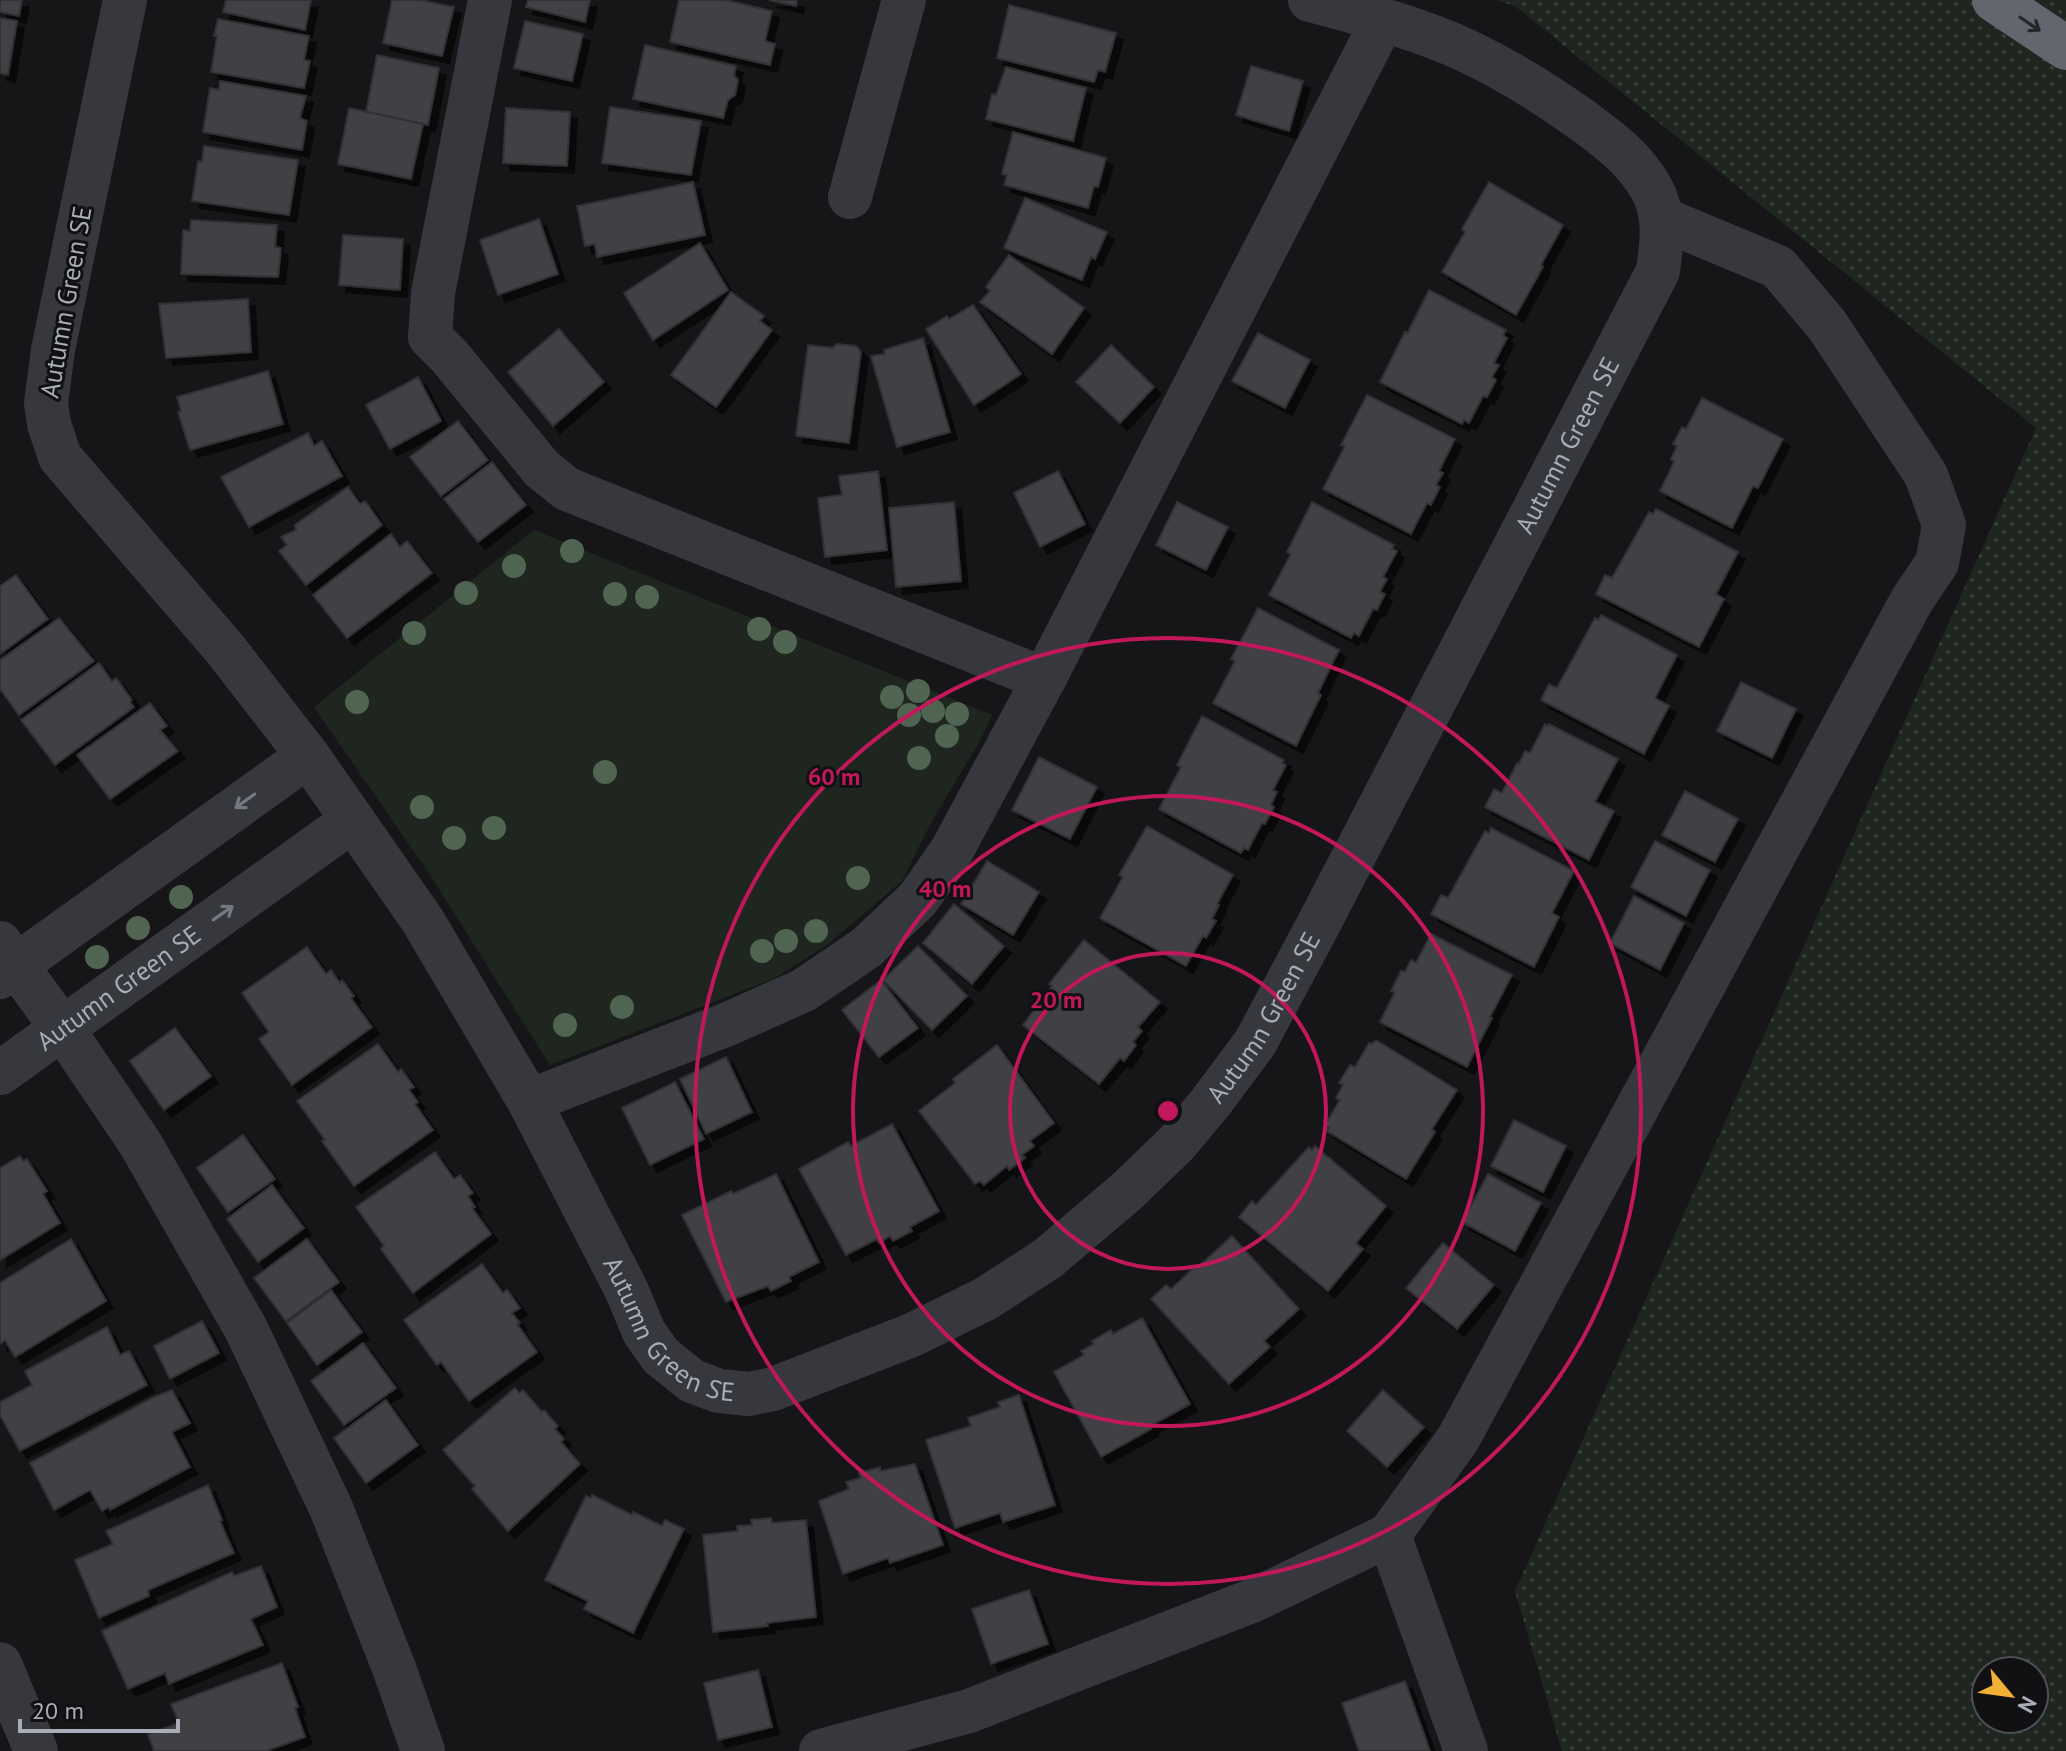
<svg xmlns="http://www.w3.org/2000/svg" width="2066" height="1751" viewBox="0 0 2066 1751" font-family="'PT Sans',sans-serif">
<defs>
<pattern id="grass-dots" width="8" height="8" patternUnits="userSpaceOnUse" patternTransform="scale(2)"><rect width="8" height="8" fill="#1e261f"/><path d="M2 2h.1M6 6h.1" fill="none" stroke="#3c433d" stroke-width="1.8" stroke-linecap="round"/></pattern>
<filter id="shadow"><feDropShadow dx="7" dy="7" stdDeviation="0" flood-color="#0009"/></filter>
</defs>
<rect width="100%" height="100%" fill="#161618"/>
<path fill="url(#grass-dots)" fill-rule="evenodd" d="M 1496,0 L 2066,0 L 2066,1751 L 1562,1751 L 1515,1591 L 2036,428 L 1515,6 ZM 1986,1671 L 2034,1671 L 2034,1719 L 1986,1719 Z"/>
<polygon fill="#1e261f" points="534,530 992,715 981,739 931,823 902,881 827,945 773,979 550,1065 430,875 314,707"/>
<g fill="#404145" stroke="#303034" stroke-width="2" filter="url(#shadow)">
<polygon points="0,0 22,0 19,16 0,12"/>
<polygon points="226,0 311,0 305,30 223,12"/>
<polygon points="392,0 420,0 454,7 442,56 383,43"/>
<polygon points="528,0 590,0 585,22 526,7"/>
<polygon points="679,0 725,0 772,11 765,41 775,44 770,65 670,42"/>
<polygon points="769,0 797,0 796,6"/>
<polygon points="1009,5 1116,33 1105,72 1098,70 1094,82 997,58"/>
<polygon points="0,18 17,21 8,75 0,73"/>
<polygon points="218,19 309,36 304,60 310,61 304,88 211,72 217,36 214,36"/>
<polygon points="525,21 583,34 572,81 514,68"/>
<polygon points="645,45 736,66 734,75 738,80 735,95 728,100 723,118 633,99"/>
<polygon points="377,55 439,68 428,125 366,112"/>
<polygon points="1251,66 1303,81 1289,131 1236,115"/>
<polygon points="1006,67 1086,88 1073,141 986,119 992,94 996,95"/>
<polygon points="220,81 306,96 300,118 307,121 302,150 203,132 210,88 219,90"/>
<polygon points="610,107 701,121 691,175 602,163"/>
<polygon points="349,108 423,124 411,179 338,164"/>
<polygon points="506,108 570,112 567,166 503,163"/>
<polygon points="1013,132 1106,158 1098,187 1094,186 1088,208 1004,185 1007,175 1002,174"/>
<polygon points="204,146 298,160 289,215 192,201 198,161 202,162"/>
<polygon points="693,182 705,235 597,257 595,244 585,246 577,206"/>
<polygon points="1489,182 1563,225 1541,265 1543,267 1516,315 1442,272 1465,232 1462,229"/>
<polygon points="1025,198 1107,232 1095,259 1091,257 1082,280 1004,248"/>
<polygon points="539,219 558,274 498,295 480,240"/>
<polygon points="191,220 277,225 275,247 281,248 278,277 181,274 183,230 190,231"/>
<polygon points="343,235 403,239 400,290 339,285"/>
<polygon points="700,243 728,290 653,340 624,293"/>
<polygon points="1009,255 1084,308 1052,354 980,302 990,291 986,287"/>
<polygon points="1429,290 1506,330 1503,335 1507,338 1494,363 1499,365 1492,377 1496,380 1487,397 1483,396 1469,423 1464,420 1462,424 1380,382 1405,332 1407,334"/>
<polygon points="731,292 764,316 760,321 772,330 716,407 671,375"/>
<polygon points="248,299 251,352 166,358 159,304"/>
<polygon points="973,305 1021,374 974,405 926,329 947,316 949,319"/>
<polygon points="559,329 604,382 553,426 508,372"/>
<polygon points="1258,333 1310,360 1285,408 1232,381"/>
<polygon points="923,338 950,432 897,447 871,356 885,354 884,350"/>
<polygon points="836,344 856,346 861,352 849,443 796,436 808,345 833,348"/>
<polygon points="1111,345 1154,387 1120,423 1076,382"/>
<polygon points="268,371 283,424 190,450 178,412 181,411 177,397"/>
<polygon points="418,377 441,421 390,449 366,405"/>
<polygon points="1367,395 1455,439 1439,471 1443,473 1436,485 1440,487 1431,505 1427,503 1411,534 1323,489 1345,446 1341,445"/>
<polygon points="1702,398 1783,439 1758,488 1753,486 1732,528 1660,491 1674,462 1671,459 1677,446 1673,444 1682,427 1686,429"/>
<polygon points="458,421 488,460 441,496 410,457"/>
<polygon points="308,433 314,446 322,441 342,476 249,527 221,477"/>
<polygon points="492,462 526,505 478,542 444,499"/>
<polygon points="878,471 887,550 825,557 818,498 842,495 839,476"/>
<polygon points="1058,471 1085,524 1040,547 1014,493"/>
<polygon points="348,487 360,504 365,501 382,525 306,585 279,551 287,545 281,537 296,530 295,525"/>
<polygon points="954,502 961,581 896,587 889,508"/>
<polygon points="1177,502 1228,527 1206,570 1156,545"/>
<polygon points="1312,502 1394,545 1392,549 1397,551 1383,577 1387,579 1380,592 1385,594 1377,610 1373,609 1359,636 1354,633 1351,638 1269,595 1291,554 1287,552"/>
<polygon points="1656,509 1738,552 1716,594 1724,599 1699,647 1596,594 1605,575 1612,578 1649,512 1653,514"/>
<polygon points="391,534 400,547 407,541 432,573 347,638 313,595"/>
<polygon points="16,575 48,619 0,654 0,586"/>
<polygon points="1258,608 1339,650 1318,693 1321,695 1296,746 1213,703 1235,661 1231,659"/>
<polygon points="1601,615 1677,655 1655,698 1669,706 1644,754 1541,700 1549,684 1557,688 1595,618 1599,620"/>
<polygon points="59,618 94,661 19,715 0,689 0,660"/>
<polygon points="99,663 112,681 116,678 132,700 130,702 134,707 55,765 21,720"/>
<polygon points="1741,682 1796,709 1772,758 1717,731"/>
<polygon points="150,703 167,726 160,730 178,751 110,799 77,755"/>
<polygon points="1202,716 1284,760 1282,763 1286,765 1273,790 1277,792 1271,805 1274,807 1265,824 1262,823 1248,850 1244,848 1241,853 1159,809 1181,767 1177,765"/>
<polygon points="1545,724 1548,726 1549,724 1618,759 1595,802 1614,811 1589,860 1485,807 1494,789 1502,793 1517,763 1519,764 1525,751 1530,753"/>
<polygon points="1039,757 1097,787 1070,839 1012,810"/>
<polygon points="1685,791 1738,819 1715,862 1662,835"/>
<polygon points="1147,826 1233,875 1217,904 1219,905 1212,919 1216,921 1206,938 1203,936 1186,966 1100,918 1123,877 1119,875"/>
<polygon points="1491,828 1574,871 1552,913 1559,917 1534,967 1431,914 1441,895 1448,898 1485,831 1489,833"/>
<polygon points="1655,841 1710,870 1686,916 1631,887"/>
<polygon points="987,861 1039,892 1013,935 961,904"/>
<polygon points="1634,896 1684,923 1660,970 1610,943"/>
<polygon points="954,904 1004,946 972,984 923,943"/>
<polygon points="1431,934 1512,975 1490,1017 1492,1018 1467,1067 1380,1022 1395,992 1391,991 1401,971 1405,972 1411,960 1416,963"/>
<polygon points="1084,940 1160,1002 1138,1027 1142,1031 1133,1042 1136,1045 1124,1061 1120,1058 1099,1084 1023,1025 1052,986 1049,984"/>
<polygon points="918,946 967,996 932,1030 883,980"/>
<polygon points="307,947 326,974 331,970 340,983 342,980 354,996 351,998 372,1027 292,1085 259,1039 269,1032 242,993"/>
<polygon points="881,980 918,1028 879,1057 842,1010"/>
<polygon points="175,1028 211,1076 164,1110 130,1061"/>
<polygon points="1376,1040 1457,1090 1432,1129 1435,1132 1406,1179 1327,1131 1329,1127 1325,1125 1340,1100 1336,1098 1343,1085 1339,1083 1350,1065 1355,1067 1369,1043 1372,1044"/>
<polygon points="378,1044 398,1072 401,1069 414,1087 409,1090 418,1102 415,1104 433,1130 354,1186 322,1141 325,1140 297,1101"/>
<polygon points="997,1045 1054,1123 1030,1141 1034,1146 1022,1155 1025,1158 1009,1170 1007,1166 984,1185 980,1181 975,1184 919,1111 955,1083 953,1079"/>
<polygon points="726,1057 752,1112 706,1134 680,1079"/>
<polygon points="675,1082 704,1139 650,1165 622,1108"/>
<polygon points="1514,1120 1566,1146 1543,1192 1491,1166"/>
<polygon points="892,1124 939,1211 910,1227 912,1231 893,1241 890,1236 879,1243 877,1239 846,1255 799,1169 848,1142 851,1146"/>
<polygon points="243,1135 275,1179 228,1212 197,1168"/>
<polygon points="1315,1146 1386,1206 1356,1243 1363,1249 1328,1291 1239,1217 1252,1201 1256,1205 1309,1147 1312,1150"/>
<polygon points="435,1152 454,1179 460,1175 473,1193 468,1196 475,1207 472,1208 491,1234 413,1293 381,1249 384,1246 356,1207"/>
<polygon points="20,1156 23,1161 27,1159 47,1191 43,1194 60,1223 0,1260 0,1168"/>
<polygon points="776,1174 819,1262 789,1277 791,1281 771,1291 768,1286 726,1302 682,1215 731,1191 733,1194"/>
<polygon points="1488,1174 1541,1203 1515,1251 1462,1222"/>
<polygon points="272,1185 304,1228 258,1262 227,1219"/>
<polygon points="1232,1236 1299,1309 1264,1341 1270,1347 1229,1384 1151,1299 1166,1285 1171,1289 1196,1266 1197,1268"/>
<polygon points="71,1239 106,1301 15,1357 5,1340 0,1344 0,1283"/>
<polygon points="307,1239 339,1282 286,1321 254,1278"/>
<polygon points="1443,1243 1494,1285 1457,1329 1406,1288"/>
<polygon points="482,1264 503,1293 507,1290 520,1308 512,1313 520,1323 517,1324 537,1352 469,1401 441,1362 437,1365 404,1320"/>
<polygon points="331,1290 362,1332 317,1365 287,1323"/>
<polygon points="1142,1318 1190,1404 1150,1426 1151,1429 1101,1457 1054,1372 1084,1355 1081,1351 1094,1344 1092,1341 1111,1330 1113,1334"/>
<polygon points="202,1321 219,1353 170,1379 154,1346"/>
<polygon points="107,1327 120,1355 129,1351 147,1385 20,1451 0,1415 0,1402 32,1385 25,1371"/>
<polygon points="363,1343 396,1388 344,1425 311,1381"/>
<polygon points="515,1388 519,1393 523,1390 542,1412 544,1410 558,1426 555,1429 564,1439 561,1442 580,1464 508,1531 472,1489 475,1486 443,1450"/>
<polygon points="172,1390 190,1423 172,1432 190,1467 110,1510 109,1507 102,1511 90,1490 54,1510 30,1463 154,1397"/>
<polygon points="1383,1390 1424,1427 1387,1467 1347,1431"/>
<polygon points="1019,1395 1055,1505 1003,1522 1000,1513 955,1528 926,1440 971,1426 968,1418 1000,1407 998,1402"/>
<polygon points="386,1400 418,1445 366,1483 334,1438"/>
<polygon points="915,1464 943,1545 890,1563 888,1558 843,1574 819,1501 849,1489 846,1482 861,1478 859,1473 880,1467 880,1471"/>
<polygon points="208,1485 222,1520 220,1521 234,1553 148,1590 149,1596 99,1618 75,1560 113,1544 106,1531"/>
<polygon points="592,1495 632,1515 633,1512 662,1526 665,1520 684,1529 633,1633 584,1609 588,1601 545,1580 586,1496 591,1498"/>
<polygon points="771,1518 772,1523 806,1520 816,1617 767,1623 768,1626 713,1632 703,1535 738,1531 737,1526 752,1525 751,1520"/>
<polygon points="261,1566 277,1607 251,1619 263,1645 169,1684 165,1673 128,1689 102,1631 232,1572 234,1576"/>
<polygon points="1029,1590 1048,1644 991,1664 972,1609"/>
<polygon points="282,1663 298,1707 295,1708 305,1737 266,1751 154,1751 148,1734 179,1723 171,1704"/>
<polygon points="758,1670 772,1727 718,1740 704,1683"/>
<polygon points="1405,1681 1430,1751 1359,1751 1342,1703"/>
</g>
<g fill="none" stroke-linecap="round" stroke-linejoin="round">
<g stroke="#37383d" stroke-width="44">
<path id="s1" d="M 125,0 L 53,350 L 46,403 L 49,424 L 60,457 L 225,649 L 308,756 L 423,921 L 529,1101 L 626,1289 L 644,1332 L 661,1356 L 692,1381 L 719,1391 L 749,1394 L 773,1389 L 912,1335 L 985,1299 L 1047,1259 L 1126,1192 L 1176,1144 L 1211,1102 L 1255,1043 L 1316,929 L 1658,271 C 1662,243 1666,214 1651,188 C 1634,158 1609,140 1582,120 C 1546,94 1507,70 1467,51 C 1418,28 1363,14 1310,0"/>
<polyline points="490,0 433,293 430,337 450,357 542,469 567,489 1044,679"/>
<polyline points="850,197 904,0"/>
<polyline points="0,943 62,1028 140,1143 246,1329 331,1508 394,1668 423,1751"/>
<polyline points="0,977 308,756"/>
<path id="s2" d="M 0,1073 L 353,820"/>
<polyline points="529,1101 728,1024 804,990 866,948 918,899 952,850 1044,679 1383,20"/>
<polyline points="1389,1535 1458,1439 1912,600 1937,563 1944,525 1926,475 1827,325 1778,267 1663,219"/>
<polyline points="0,1664 36,1751"/>
<polyline points="821,1751 969,1711 1254,1600 1389,1535 1466,1751"/>
</g>
<polyline stroke="#63666e" stroke-width="44" points="1994,0 2066,48"/>
</g>
<g fill="#506452">
<circle cx="572" cy="551" r="12"/>
<circle cx="514" cy="566" r="12"/>
<circle cx="466" cy="593" r="12"/>
<circle cx="615" cy="594" r="12"/>
<circle cx="647" cy="597" r="12"/>
<circle cx="759" cy="629" r="12"/>
<circle cx="414" cy="633" r="12"/>
<circle cx="785" cy="642" r="12"/>
<circle cx="918" cy="691" r="12"/>
<circle cx="892" cy="697" r="12"/>
<circle cx="357" cy="702" r="12"/>
<circle cx="933" cy="711" r="12"/>
<circle cx="957" cy="714" r="12"/>
<circle cx="909" cy="715" r="12"/>
<circle cx="947" cy="736" r="12"/>
<circle cx="919" cy="758" r="12"/>
<circle cx="605" cy="772" r="12"/>
<circle cx="422" cy="807" r="12"/>
<circle cx="494" cy="828" r="12"/>
<circle cx="454" cy="838" r="12"/>
<circle cx="858" cy="878" r="12"/>
<circle cx="181" cy="897" r="12"/>
<circle cx="138" cy="928" r="12"/>
<circle cx="816" cy="931" r="12"/>
<circle cx="786" cy="941" r="12"/>
<circle cx="762" cy="951" r="12"/>
<circle cx="97" cy="957" r="12"/>
<circle cx="622" cy="1007" r="12"/>
<circle cx="565" cy="1025" r="12"/>
</g>
<defs><path id="oneway-shaft" d="M-6 0H5M1.5-3L5.5 0L1.5 3" fill="none" stroke-width="1.6" stroke-linecap="round" stroke-linejoin="round" transform="scale(2)"/></defs>
<use stroke="#26262a" href="#oneway-shaft" transform="translate(2030 24) rotate(34)"/>
<g stroke="#757881">
<use href="#oneway-shaft" transform="translate(245 801) rotate(144)"/>
<use href="#oneway-shaft" transform="translate(223 913) rotate(-35)"/>
</g>
<g fill="none" stroke="#c2185b" stroke-width="4">
<circle cx="1168" cy="1111" r="158"/>
<circle cx="1168" cy="1111" r="315"/>
<circle cx="1168" cy="1111" r="473"/>
</g>
<g text-anchor="middle" stroke-width="6" stroke-linejoin="round" paint-order="stroke">
<g font-size="26" fill="#a8adb8" stroke="#111113">
<text transform="translate(66 302) rotate(-80)" y="9">Autumn Green SE</text>
<text dy="9" stroke="none"><textPath href="#s1" startOffset="2956">Autumn Green SE</textPath></text>
<text dy="9" stroke="none"><textPath href="#s2" startOffset="146">Autumn Green SE</textPath></text>
<text dy="9" stroke="none"><textPath href="#s1" startOffset="2308">Autumn Green SE</textPath></text>
<text dy="9" stroke="none"><textPath href="#s1" startOffset="1540">Autumn Green SE</textPath></text>
</g>
</g>
<circle cx="1168" cy="1111" r="12" fill="#c2185b" stroke="#111113" stroke-width="4"/>
<g font-size="24" text-anchor="middle" font-weight="bold" fill="#c2185b" stroke="#111113" stroke-width="6" stroke-linejoin="round" paint-order="stroke">
<text x="834" y="785">60 m</text>
<text x="945" y="897">40 m</text>
<text x="1056" y="1008">20 m</text>
</g>
<g transform="translate(2010 1695) rotate(119)"><circle r="38" fill="#111113" stroke="#4d4f55" stroke-width="2"/>
<path d="M0-6L14 30L0 20L-14 30Z" fill="#f2b134"/>
<text y="-12" font-size="22" font-weight="bold" text-anchor="middle" fill="#a8adb8">N</text>
</g>
<path d="M20 1719v12h158v-12" fill="none" stroke="#a8adb8" stroke-width="4"/>
<text x="32" y="1719" font-size="24" fill="#a8adb8" stroke="#111113" stroke-width="6" paint-order="stroke">20 m</text>
</svg>
